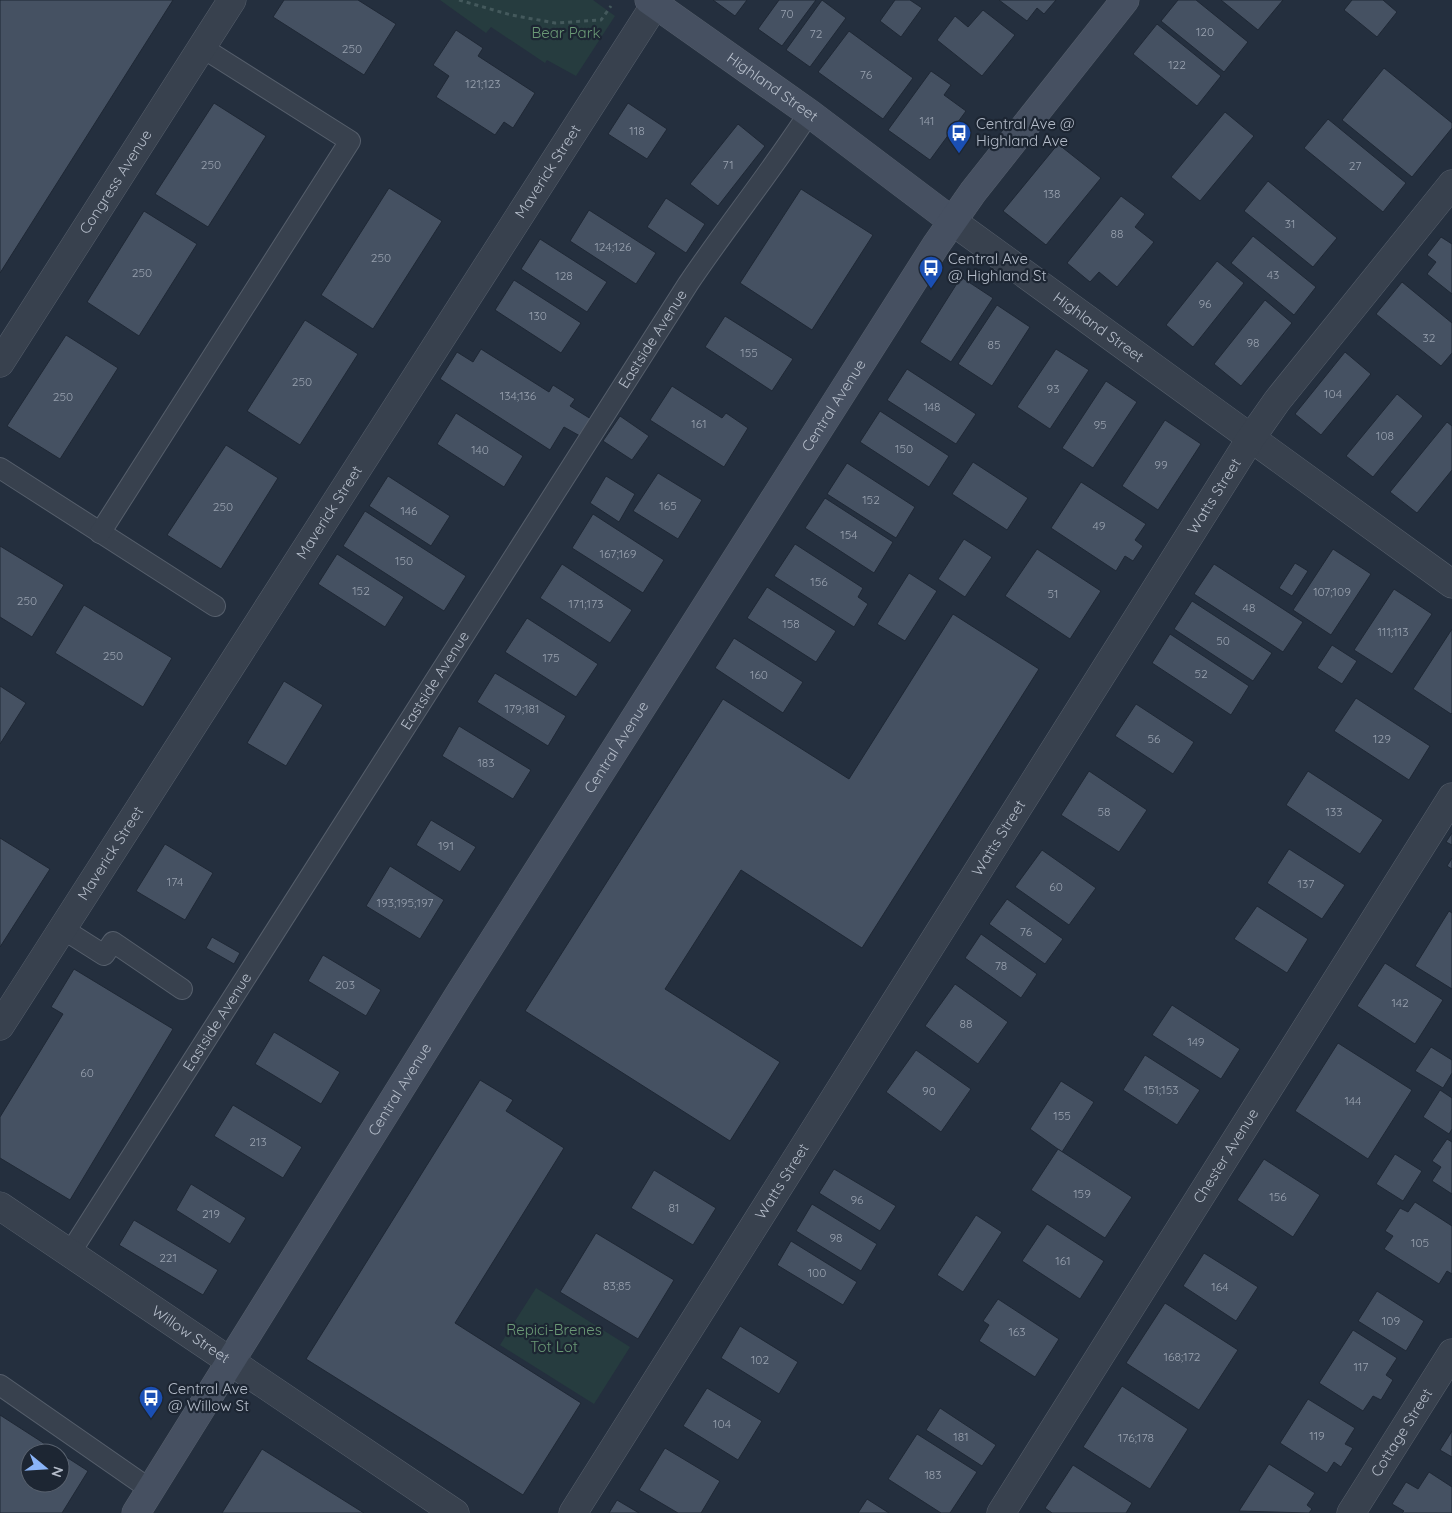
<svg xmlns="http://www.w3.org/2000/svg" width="1452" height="1513" viewBox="0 0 1452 1513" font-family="Quicksand,sans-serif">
<rect width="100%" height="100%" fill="#242f3e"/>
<g fill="#263c3f">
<polygon points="440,0 593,0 615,16 576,76 547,60 545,63 491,27 486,33"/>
<polygon points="536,1288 630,1347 594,1404 500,1345"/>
</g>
<g fill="#455162" stroke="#1f2835">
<polygon points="0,0 173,0 0,273"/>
<polygon points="284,0 358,0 396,24 364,75 273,17"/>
<polygon points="713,0 747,0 735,16"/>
<polygon points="779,0 816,0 782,46 758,29"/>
<polygon points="822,0 846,18 810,67 786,50"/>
<polygon points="895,0 910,0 922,8 901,37 880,21"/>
<polygon points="999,0 1056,0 1044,14 1037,8 1027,21"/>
<polygon points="1178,0 1196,0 1248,42 1224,72 1161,21"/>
<polygon points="1221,0 1283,0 1258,30"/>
<polygon points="1352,0 1383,0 1397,12 1377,37 1344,10"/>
<polygon points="983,10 1015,35 982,76 937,40 955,16 968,27"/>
<polygon points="1157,24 1221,76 1197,106 1133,54"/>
<polygon points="456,30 483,48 478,56 535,93 513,128 504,122 495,135 436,97 449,76 433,65"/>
<polygon points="849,31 913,78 883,119 818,72"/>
<polygon points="1384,68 1452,123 1452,128 1412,177 1342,120"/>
<polygon points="931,71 951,85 944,95 966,111 930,160 888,130"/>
<polygon points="214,103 266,136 208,227 155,194"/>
<polygon points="628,103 667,129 647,159 608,134"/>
<polygon points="1225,112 1254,136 1200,201 1171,177"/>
<polygon points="1328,119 1406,183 1383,212 1304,148"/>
<polygon points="738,124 765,146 718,206 690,184"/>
<polygon points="1058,144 1101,178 1046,245 1003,211"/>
<polygon points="1268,181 1337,238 1313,267 1244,211"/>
<polygon points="389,188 442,221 373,329 321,295"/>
<polygon points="801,189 873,235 812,330 740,283"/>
<polygon points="1121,196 1145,214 1135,227 1154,242 1117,287 1099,272 1090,282 1067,263"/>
<polygon points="666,198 705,224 686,253 647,227"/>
<polygon points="589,210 656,253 636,284 570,241"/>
<polygon points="144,211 197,244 139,336 87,302"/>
<polygon points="1253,236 1316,287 1294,315 1231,263"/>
<polygon points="1441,237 1452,244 1452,294 1427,274 1436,262 1427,255"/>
<polygon points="540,239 607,282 587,312 521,269"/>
<polygon points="1217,261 1244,283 1193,347 1166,325"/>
<polygon points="961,277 993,298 951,362 920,342"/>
<polygon points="514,280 581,323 561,353 495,310"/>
<polygon points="1402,282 1452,323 1452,353 1441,366 1376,314"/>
<polygon points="1265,300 1292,323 1241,386 1214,364"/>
<polygon points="997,305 1030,327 992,386 958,364"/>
<polygon points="725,316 793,359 772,391 705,347"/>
<polygon points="305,320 358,354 300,445 247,411"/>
<polygon points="66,335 118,368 60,459 7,426"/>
<polygon points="481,349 549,392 553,385 575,399 570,406 591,419 580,436 564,427 550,450 440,379 457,352 473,362"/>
<polygon points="1056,349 1089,370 1050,429 1017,407"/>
<polygon points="1345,352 1371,374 1321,435 1295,414"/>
<polygon points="907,369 976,414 956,444 887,400"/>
<polygon points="1106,381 1137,402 1093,468 1062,448"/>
<polygon points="672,386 722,418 726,413 748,428 724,467 650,420"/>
<polygon points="1397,394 1423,416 1373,477 1346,456"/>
<polygon points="880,411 949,456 929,487 860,442"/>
<polygon points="456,413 523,456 504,487 437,444"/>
<polygon points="620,416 649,436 632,460 603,441"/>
<polygon points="1165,420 1201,444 1158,510 1122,486"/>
<polygon points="1447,422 1452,426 1452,470 1417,513 1390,492"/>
<polygon points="226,445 278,478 221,569 167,535"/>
<polygon points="973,462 1028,498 1007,530 952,494"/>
<polygon points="847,463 915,507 896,538 827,494"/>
<polygon points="658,473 702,500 678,539 633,511"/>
<polygon points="388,476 450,516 431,546 369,506"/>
<polygon points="606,476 635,494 619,522 590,503"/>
<polygon points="1081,482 1146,524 1135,540 1143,546 1133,561 1125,556 1116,571 1051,528"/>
<polygon points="825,498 893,542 874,573 805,528"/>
<polygon points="365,511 466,576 444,611 343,546"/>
<polygon points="593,514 664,560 643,593 572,548"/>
<polygon points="964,539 992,557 965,597 938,579"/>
<polygon points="795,544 863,588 858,597 868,604 854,627 774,576"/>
<polygon points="0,546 64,585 32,637 0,617"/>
<polygon points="1037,549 1101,591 1070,639 1005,596"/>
<polygon points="1333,549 1371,574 1331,635 1293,610"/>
<polygon points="337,554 404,597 385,627 318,584"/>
<polygon points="1295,563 1308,571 1292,596 1279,588"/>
<polygon points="562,564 632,610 610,643 540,598"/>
<polygon points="1214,564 1303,622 1283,652 1194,594"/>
<polygon points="909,573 937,591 905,641 877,624"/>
<polygon points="767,587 836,631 816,662 747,618"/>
<polygon points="1394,589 1432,614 1392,674 1354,650"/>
<polygon points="1192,601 1272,653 1253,681 1174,629"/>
<polygon points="84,605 172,658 143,707 55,653"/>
<polygon points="953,614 1039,669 862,948 741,870 665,989 780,1062 730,1141 525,1011 723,699 849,779"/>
<polygon points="527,618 598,664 576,697 505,652"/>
<polygon points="1452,629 1452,713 1451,714 1413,689"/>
<polygon points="1170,634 1249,686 1231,715 1152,663"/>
<polygon points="734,638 803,682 783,713 715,668"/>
<polygon points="1332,645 1357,661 1342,684 1317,668"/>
<polygon points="495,673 566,716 548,746 477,702"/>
<polygon points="284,681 323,705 286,766 247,743"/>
<polygon points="0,686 26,703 0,744"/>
<polygon points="1356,698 1430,746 1409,780 1334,731"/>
<polygon points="1136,704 1194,742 1173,774 1115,736"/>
<polygon points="459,726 531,770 513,799 442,756"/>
<polygon points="1089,771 1147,810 1119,852 1061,815"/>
<polygon points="1308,771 1383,820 1360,854 1286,805"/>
<polygon points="431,820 476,847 460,872 416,845"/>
<polygon points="1452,833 1452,845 1446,842"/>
<polygon points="0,838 50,869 0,947"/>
<polygon points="165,844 213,873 185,920 136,891"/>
<polygon points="1289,849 1345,885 1322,919 1267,883"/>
<polygon points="1042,850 1096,888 1069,925 1015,887"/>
<polygon points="1452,858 1452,869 1447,866"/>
<polygon points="390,866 444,900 420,939 366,906"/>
<polygon points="1007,899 1063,939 1045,964 989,924"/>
<polygon points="1257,906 1308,939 1287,973 1234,939"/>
<polygon points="1449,911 1452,913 1452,989 1415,966"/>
<polygon points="981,934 1037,974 1021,998 965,958"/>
<polygon points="212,937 240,953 234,964 206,948"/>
<polygon points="323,955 381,990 366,1016 308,981"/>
<polygon points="1385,963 1443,1000 1415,1044 1357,1006"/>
<polygon points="74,969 173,1029 70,1200 0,1158 0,1117 63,1014 51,1007"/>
<polygon points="955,984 1008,1022 978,1064 925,1026"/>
<polygon points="1172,1005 1240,1049 1221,1079 1152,1035"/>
<polygon points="274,1032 340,1072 321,1104 255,1064"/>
<polygon points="1338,1043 1412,1090 1368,1159 1295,1111"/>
<polygon points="1431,1047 1452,1060 1452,1073 1443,1088 1415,1071"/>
<polygon points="916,1050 971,1089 941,1132 886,1092"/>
<polygon points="1145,1055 1200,1090 1177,1125 1123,1090"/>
<polygon points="480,1080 513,1100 506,1111 564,1148 455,1323 581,1403 523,1495 306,1359"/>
<polygon points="1061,1081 1094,1102 1062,1152 1030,1129"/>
<polygon points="1440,1090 1452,1098 1452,1129 1449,1134 1423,1117"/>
<polygon points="233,1105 302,1147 283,1178 214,1136"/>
<polygon points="1447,1139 1452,1142 1452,1194 1432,1181 1441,1167 1432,1161"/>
<polygon points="1058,1149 1132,1197 1105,1238 1031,1190"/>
<polygon points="1395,1154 1422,1171 1403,1201 1376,1184"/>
<polygon points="1264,1159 1320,1195 1293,1237 1237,1200"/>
<polygon points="834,1169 896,1206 880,1231 819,1193"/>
<polygon points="654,1170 716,1208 693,1245 631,1208"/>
<polygon points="191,1184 246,1218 230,1244 176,1210"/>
<polygon points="1415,1202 1452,1226 1452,1274 1447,1271 1439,1284 1384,1249 1393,1236 1385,1231 1400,1208 1408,1212"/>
<polygon points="812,1204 877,1244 861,1271 796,1231"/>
<polygon points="976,1215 1002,1232 963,1292 937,1275"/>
<polygon points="134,1220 218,1270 203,1295 119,1245"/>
<polygon points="1047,1224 1104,1261 1080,1299 1022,1261"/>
<polygon points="596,1233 674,1280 638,1339 560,1292"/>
<polygon points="791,1241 857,1282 843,1305 777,1265"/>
<polygon points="1204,1253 1258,1287 1236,1321 1183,1286"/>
<polygon points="1377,1291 1424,1321 1406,1351 1358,1321"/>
<polygon points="998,1299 1059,1339 1035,1377 979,1341 989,1325 983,1321"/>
<polygon points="1165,1303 1238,1350 1199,1410 1126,1363"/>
<polygon points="740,1326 798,1362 779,1394 721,1358"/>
<polygon points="1353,1330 1397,1358 1386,1375 1393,1380 1381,1400 1373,1396 1363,1411 1319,1383"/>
<polygon points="1122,1386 1188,1429 1150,1489 1083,1447"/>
<polygon points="707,1388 762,1421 738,1460 683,1426"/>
<polygon points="1308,1399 1355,1428 1345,1444 1353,1448 1341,1467 1334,1462 1327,1473 1280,1443"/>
<polygon points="940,1408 996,1445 982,1466 926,1430"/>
<polygon points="0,1415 59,1453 30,1453 30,1483 60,1483 60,1453 88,1471 62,1513 0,1513"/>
<polygon points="1452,1431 1452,1457 1440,1450"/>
<polygon points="917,1434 977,1472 950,1513 941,1513 888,1479"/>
<polygon points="665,1448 720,1481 701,1513 678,1513 639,1490"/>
<polygon points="262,1449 364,1513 222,1513"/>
<polygon points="1269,1464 1315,1493 1307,1505 1312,1509 1309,1513 1239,1511"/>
<polygon points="1073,1465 1132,1503 1126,1513 1052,1513 1045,1508"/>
<polygon points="1429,1472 1452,1487 1452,1513 1402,1513 1404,1511 1392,1504 1406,1482 1418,1489"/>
<polygon points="867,1499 889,1513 858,1513"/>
<polygon points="617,1500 639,1513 609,1513"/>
</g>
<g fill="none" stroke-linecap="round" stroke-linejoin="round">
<defs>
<g id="lane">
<polyline points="0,468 215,606"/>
<polyline points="100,533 350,141 203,48"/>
<polyline points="63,929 104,955 113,942 182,989"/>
<path id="s1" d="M 70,1253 L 688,284 C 727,226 771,172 809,113"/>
<polyline points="0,1385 151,1490"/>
</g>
<g id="street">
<path id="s2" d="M 952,221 L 1452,584"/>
<path id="s3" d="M 0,363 L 232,0"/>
<path id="s4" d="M 0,1026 L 658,0"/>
<path id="s5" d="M 0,1206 L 455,1513"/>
<path id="s6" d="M 573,1513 L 1251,438 L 1277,401 L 1452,184"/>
<path id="s7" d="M 1001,1513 L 1452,797"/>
<path id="s8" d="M 1351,1513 L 1452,1353"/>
</g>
<g id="secondary">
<path id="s9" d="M 649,0 L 809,113 L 952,221"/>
<path id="s10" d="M 136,1513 L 460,993 L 936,245 L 973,192 L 1125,0"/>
</g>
</defs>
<use href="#lane" stroke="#565f6c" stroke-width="22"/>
<use href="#street" stroke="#565f6c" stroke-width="29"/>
<use href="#secondary" stroke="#565f6c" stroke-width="29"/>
<polyline stroke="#44595c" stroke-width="3" stroke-dasharray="4 4" stroke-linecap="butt" points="459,0 511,15 555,23 601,20 611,6"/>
<use href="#lane" stroke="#38414e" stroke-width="20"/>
<use href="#street" stroke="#38414e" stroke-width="28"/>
<use href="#secondary" stroke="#465061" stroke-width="28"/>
</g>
<defs>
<symbol id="bus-pin" viewBox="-11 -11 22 30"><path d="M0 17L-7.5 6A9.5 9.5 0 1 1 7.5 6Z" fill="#1a4fb4" stroke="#1d2633"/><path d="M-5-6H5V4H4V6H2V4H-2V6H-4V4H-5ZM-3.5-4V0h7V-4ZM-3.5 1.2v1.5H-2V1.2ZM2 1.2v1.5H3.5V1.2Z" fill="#fff"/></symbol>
</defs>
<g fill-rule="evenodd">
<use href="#bus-pin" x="945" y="119" width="28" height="38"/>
<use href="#bus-pin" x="917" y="254" width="28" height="38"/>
<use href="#bus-pin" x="137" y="1384" width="28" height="38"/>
</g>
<g text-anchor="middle" stroke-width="4.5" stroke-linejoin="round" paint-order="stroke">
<g font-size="12" fill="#98a1af">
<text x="787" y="18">70</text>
<text x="1205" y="36">120</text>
<text x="816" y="38">72</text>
<text x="352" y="53">250</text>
<text x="1177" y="69">122</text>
<text x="866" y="79">76</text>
<text x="483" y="88">121;123</text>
<text x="927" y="125">141</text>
<text x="637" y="135">118</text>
<text x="211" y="169">250</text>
<text x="728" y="169">71</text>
<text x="1355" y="170">27</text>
<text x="1052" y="198">138</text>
<text x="1290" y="228">31</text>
<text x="1117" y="238">88</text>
<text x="613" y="251">124;126</text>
<text x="381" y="262">250</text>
<text x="142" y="277">250</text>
<text x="1273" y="279">43</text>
<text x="564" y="280">128</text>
<text x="1205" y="308">96</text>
<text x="538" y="320">130</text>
<text x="1429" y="342">32</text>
<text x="1253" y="347">98</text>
<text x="994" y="349">85</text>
<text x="749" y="357">155</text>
<text x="302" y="386">250</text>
<text x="1053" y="393">93</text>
<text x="1333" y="398">104</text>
<text x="518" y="400">134;136</text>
<text x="63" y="401">250</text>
<text x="932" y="411">148</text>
<text x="699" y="428">161</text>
<text x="1100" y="429">95</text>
<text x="1385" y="440">108</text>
<text x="904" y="453">150</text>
<text x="480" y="454">140</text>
<text x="1161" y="469">99</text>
<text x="871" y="504">152</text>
<text x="668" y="510">165</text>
<text x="223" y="511">250</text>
<text x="409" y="515">146</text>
<text x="1099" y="530">49</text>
<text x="849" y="539">154</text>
<text x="618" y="558">167;169</text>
<text x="404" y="565">150</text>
<text x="819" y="586">156</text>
<text x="361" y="595">152</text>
<text x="1332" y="596">107;109</text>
<text x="1053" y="598">51</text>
<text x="27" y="605">250</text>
<text x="586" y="608">171;173</text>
<text x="1249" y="612">48</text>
<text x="791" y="628">158</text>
<text x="1393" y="636">111;113</text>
<text x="1223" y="645">50</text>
<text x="113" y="660">250</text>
<text x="551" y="662">175</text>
<text x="1201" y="678">52</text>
<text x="759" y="679">160</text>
<text x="522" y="713">179;181</text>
<text x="1154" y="743">56</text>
<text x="1382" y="743">129</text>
<text x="486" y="767">183</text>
<text x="1104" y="816">58</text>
<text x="1334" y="816">133</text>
<text x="446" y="850">191</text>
<text x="175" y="886">174</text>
<text x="1306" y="888">137</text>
<text x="1056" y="891">60</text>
<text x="405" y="907">193;195;197</text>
<text x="1026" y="936">76</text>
<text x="1001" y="970">78</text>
<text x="345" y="989">203</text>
<text x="1400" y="1007">142</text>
<text x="966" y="1028">88</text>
<text x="1196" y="1046">149</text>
<text x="87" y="1077">60</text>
<text x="1161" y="1094">151;153</text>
<text x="929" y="1095">90</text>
<text x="1353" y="1105">144</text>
<text x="1062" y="1120">155</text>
<text x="258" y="1146">213</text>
<text x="1082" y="1198">159</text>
<text x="1278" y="1201">156</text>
<text x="857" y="1204">96</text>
<text x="674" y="1212">81</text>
<text x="211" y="1218">219</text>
<text x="836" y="1242">98</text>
<text x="1420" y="1247">105</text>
<text x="168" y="1262">221</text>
<text x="1063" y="1265">161</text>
<text x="817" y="1277">100</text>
<text x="617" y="1290">83;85</text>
<text x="1220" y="1291">164</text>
<text x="1391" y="1325">109</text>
<text x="1017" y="1336">163</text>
<text x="1182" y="1361">168;172</text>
<text x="760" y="1364">102</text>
<text x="1361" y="1371">117</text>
<text x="722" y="1428">104</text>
<text x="1317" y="1440">119</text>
<text x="961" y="1441">181</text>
<text x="1136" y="1442">176;178</text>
<text x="933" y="1479">183</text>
</g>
<g font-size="15" fill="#6b9a76" stroke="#1d2633">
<text x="566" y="38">Bear Park</text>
<text x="554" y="1335">Repici-Brenes<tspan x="554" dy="17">Tot Lot</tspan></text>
</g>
<g font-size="15" fill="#b4bcc9" stroke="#1d2633">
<text dy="5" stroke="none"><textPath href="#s9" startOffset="151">Highland Street</textPath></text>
<text dy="5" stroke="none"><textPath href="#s4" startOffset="1015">Maverick Street</textPath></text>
<text dy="5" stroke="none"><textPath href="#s3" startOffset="215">Congress Avenue</textPath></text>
<text dy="5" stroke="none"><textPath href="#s2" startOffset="181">Highland Street</textPath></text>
<text dy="5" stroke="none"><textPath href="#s1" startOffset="1084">Eastside Avenue</textPath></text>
<text dy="5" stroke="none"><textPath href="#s10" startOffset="1309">Central Avenue</textPath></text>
<text dy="5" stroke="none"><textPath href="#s6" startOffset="1202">Watts Street</textPath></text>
<text dy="5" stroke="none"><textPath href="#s4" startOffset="610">Maverick Street</textPath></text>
<text dy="5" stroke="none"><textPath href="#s1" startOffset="679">Eastside Avenue</textPath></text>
<text dy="5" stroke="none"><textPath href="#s10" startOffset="904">Central Avenue</textPath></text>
<text dy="5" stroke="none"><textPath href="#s6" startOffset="798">Watts Street</textPath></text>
<text dy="5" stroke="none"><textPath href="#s4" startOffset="205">Maverick Street</textPath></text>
<text dy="5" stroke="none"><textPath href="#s1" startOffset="274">Eastside Avenue</textPath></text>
<text dy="5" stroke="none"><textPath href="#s10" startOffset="499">Central Avenue</textPath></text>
<text dy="5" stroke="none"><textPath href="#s7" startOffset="422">Chester Avenue</textPath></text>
<text dy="5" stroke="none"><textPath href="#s6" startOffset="392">Watts Street</textPath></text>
<text dy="5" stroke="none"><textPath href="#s5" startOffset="230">Willow Street</textPath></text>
<text dy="5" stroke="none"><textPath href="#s8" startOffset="95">Cottage Street</textPath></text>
</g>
<g font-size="15" fill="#b4bcc9" stroke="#1d2633" text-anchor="start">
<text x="976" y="129">Central Ave @<tspan x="976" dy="17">Highland Ave</tspan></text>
<text x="948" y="264">Central Ave<tspan x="948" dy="17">@ Highland St</tspan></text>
<text x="168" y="1394">Central Ave<tspan x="168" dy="17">@ Willow St</tspan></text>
</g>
</g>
<g transform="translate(45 1468) rotate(108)"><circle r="24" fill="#1d2633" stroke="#59626f"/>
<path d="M0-4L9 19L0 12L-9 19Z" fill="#8ab4f8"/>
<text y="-8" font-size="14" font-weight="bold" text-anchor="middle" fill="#b4bcc9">N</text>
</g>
</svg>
